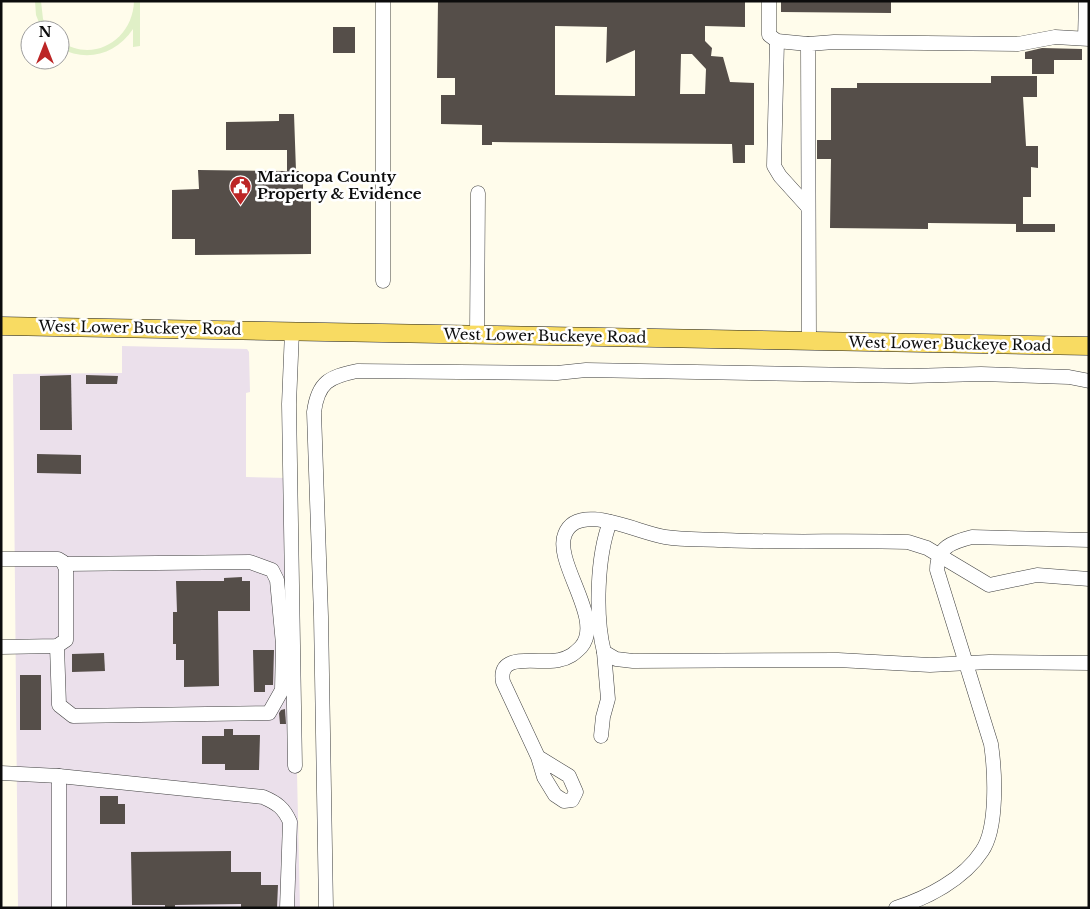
<svg xmlns="http://www.w3.org/2000/svg" width="1090" height="909" viewBox="0 0 1090 909" font-family="'Libre Baskerville',serif">
<rect width="100%" height="100%" fill="#fffceb"/>
<polygon fill="#ebe0eb" points="122,346 247,349 249,352 250,392 246,393 246,477 287,478 292,773 297,773 300,908 18,908 13,374 122,373"/>
<g fill="#e0f0c7">
<polygon points="35,1 41,1 43,19 49,30 42,30 36,15"/>
<path d="M 134,1 L 140,1 L 140,46 L 133,47 L 133,29 C 116,54 87,63 60,48 L 60,41 C 93,64 133,40 134,1 Z"/>
</g>
<g fill="#554e49" fill-rule="evenodd">
<path d="M 438,1 L 745,1 L 745,27 L 705,26 L 705,41 L 712,48 L 711,56 L 723,57 L 730,82 L 754,83 L 754,145 L 745,145 L 745,163 L 733,163 L 732,144 L 492,142 L 492,145 L 482,145 L 482,125 L 441,124 L 441,95 L 455,95 L 455,78 L 437,78 ZM 555,26 L 607,27 L 606,63 L 635,50 L 635,96 L 555,95 ZM 681,54 L 692,54 L 706,69 L 705,94 L 680,94 Z"/>
<polygon points="781,1 891,1 891,13 781,12"/>
<rect x="333" y="27" width="22" height="26"/>
<polygon points="1042,48 1082,49 1082,60 1054,60 1054,74 1032,74 1032,59 1025,59 1025,52"/>
<polygon points="991,76 1037,76 1037,97 1023,97 1026,146 1038,146 1038,168 1031,167 1031,197 1023,197 1023,224 928,223 928,229 830,228 831,159 817,159 817,140 831,140 831,88 857,88 857,83 991,83"/>
<polygon points="279,114 294,114 296,171 299,171 299,181 303,181 303,198 311,198 311,254 195,255 195,239 172,239 172,190 199,189 198,170 287,171 287,150 226,150 226,122 279,121"/>
<rect x="1016" y="224" width="39" height="8"/>
<polygon points="71,375 72,430 40,430 40,376"/>
<polygon points="86,375 118,376 117,384 86,384"/>
<polygon points="37,454 81,455 81,474 37,473"/>
<polygon points="242,577 242,581 250,581 250,611 218,611 219,686 184,687 184,660 176,660 176,644 173,644 173,612 177,612 176,581 224,581 224,578"/>
<polygon points="253,650 274,650 273,685 265,685 265,692 254,692"/>
<polygon points="104,653 105,671 72,672 72,654"/>
<rect x="20" y="675" width="21" height="55"/>
<polygon points="285,709 286,724 280,724 279,713 281,710"/>
<polygon points="224,729 233,729 233,735 260,735 259,770 225,770 225,764 202,764 202,736 224,736"/>
<polygon points="100,796 118,796 118,804 125,804 125,824 100,824"/>
<polygon points="231,851 231,872 261,872 261,885 278,885 277,908 241,908 241,904 175,905 175,908 165,908 165,905 132,905 131,852"/>
</g>
<g fill="none" stroke-linecap="round" stroke-linejoin="round">
<defs>
<g id="minor">
<polyline points="769,1 769,35 777,41 808,44"/>
<polyline points="1085,38 1086,1"/>
<polyline points="777,41 774,166 780,176 808,207"/>
<polyline points="383,281 383,1"/>
<polyline points="292,331 289,404 295,766"/>
<polyline points="477,335 478,193"/>
<polyline points="809,340 808,44 834,42 1018,44 1055,37 1089,39"/>
<path d="M 610,522 C 597,556 595,616 604,652 L 616,659 L 633,661 L 838,660 L 930,665 L 989,662 L 1089,663"/>
<polyline points="1,559 58,559 63,562 66,569 66,640 57,646 1,647"/>
<polyline points="57,646 59,705 73,716 269,713 282,690 283,644 277,580 272,570 250,562 64,564"/>
<polyline points="601,736 603,717 608,699 604,652"/>
<path d="M 538,757 L 569,776 L 576,792 L 572,800 L 564,801 L 555,795 L 544,777 L 538,757 L 503,682 C 497,650 541,665 559,660 C 569,658 574,654 581,647 C 605,620 553,562 565,534 C 578,501 638,533 665,537 C 683,540 703,539 722,540 C 784,543 846,540 908,542 L 927,548 L 989,585 L 1037,575 L 1089,579"/>
<path d="M 1,773 L 59,776 L 263,797 C 277,803 284,808 290,822 L 287,908"/>
<polyline points="59,908 59,776"/>
<path d="M 326,908 L 321,616 L 314,412 C 318,382 329,377 357,371 L 557,373 L 586,370 L 910,376 L 981,374 L 1069,377 L 1089,381"/>
<path d="M 896,908 C 927,898 964,879 982,851 C 998,828 995,771 991,744 L 937,570 C 937,547 952,542 972,537 L 1089,540"/>
</g>
<polyline id="major" points="1,326 1089,346"/>
</defs>
<use href="#minor" stroke="#3f3f3f" stroke-width="15"/>
<use href="#major" stroke="#1d1d1d" stroke-width="19"/>
<use href="#minor" stroke="#fff" stroke-width="14"/>
<use href="#major" stroke="#f8db62" stroke-width="18"/>
</g>
<defs>
<symbol id="civic-pin" viewBox="-11 -11 22 30"><path d="M0 17L-7.5 6A9.5 9.5 0 1 1 7.5 6Z" fill="#bc2525" stroke="#fff"/><path d="M-.6-6.5H3V-4.5H.6V-3L4-1V1h2V6H-6V1h2V-1L-.6-3ZM-1.2 2.5V6h2.4V2.5Z" fill="#fff"/></symbol>
</defs>
<g fill-rule="evenodd">
<use href="#civic-pin" x="228" y="174" width="25" height="34"/>
</g>
<g text-anchor="middle" stroke-width="5" stroke-linejoin="round" paint-order="stroke">
<g font-size="15" font-weight="bold" fill="#0c0c0c" stroke="#fff" text-anchor="start">
<text x="257" y="182">Maricopa County<tspan x="257" dy="17">Property &amp; Evidence</tspan></text>
</g>
<g font-size="15" fill="#0c0c0c" stroke="#fff">
<text transform="translate(140 328) rotate(1)" y="5">West Lower Buckeye Road</text>
<text transform="translate(545 336) rotate(1)" y="5">West Lower Buckeye Road</text>
<text transform="translate(950 344) rotate(1)" y="5">West Lower Buckeye Road</text>
</g>
</g>
<rect width="1090" height="909" fill="none" stroke="#0c0c0c" stroke-width="5"/>
<g transform="translate(45 45)"><circle r="24" fill="#ffffff" stroke="#9e9e9e"/>
<path d="M0-4L9 19L0 12L-9 19Z" fill="#bc2525"/>
<text y="-8" font-size="14" font-weight="bold" text-anchor="middle" fill="#0c0c0c">N</text>
</g>
</svg>
